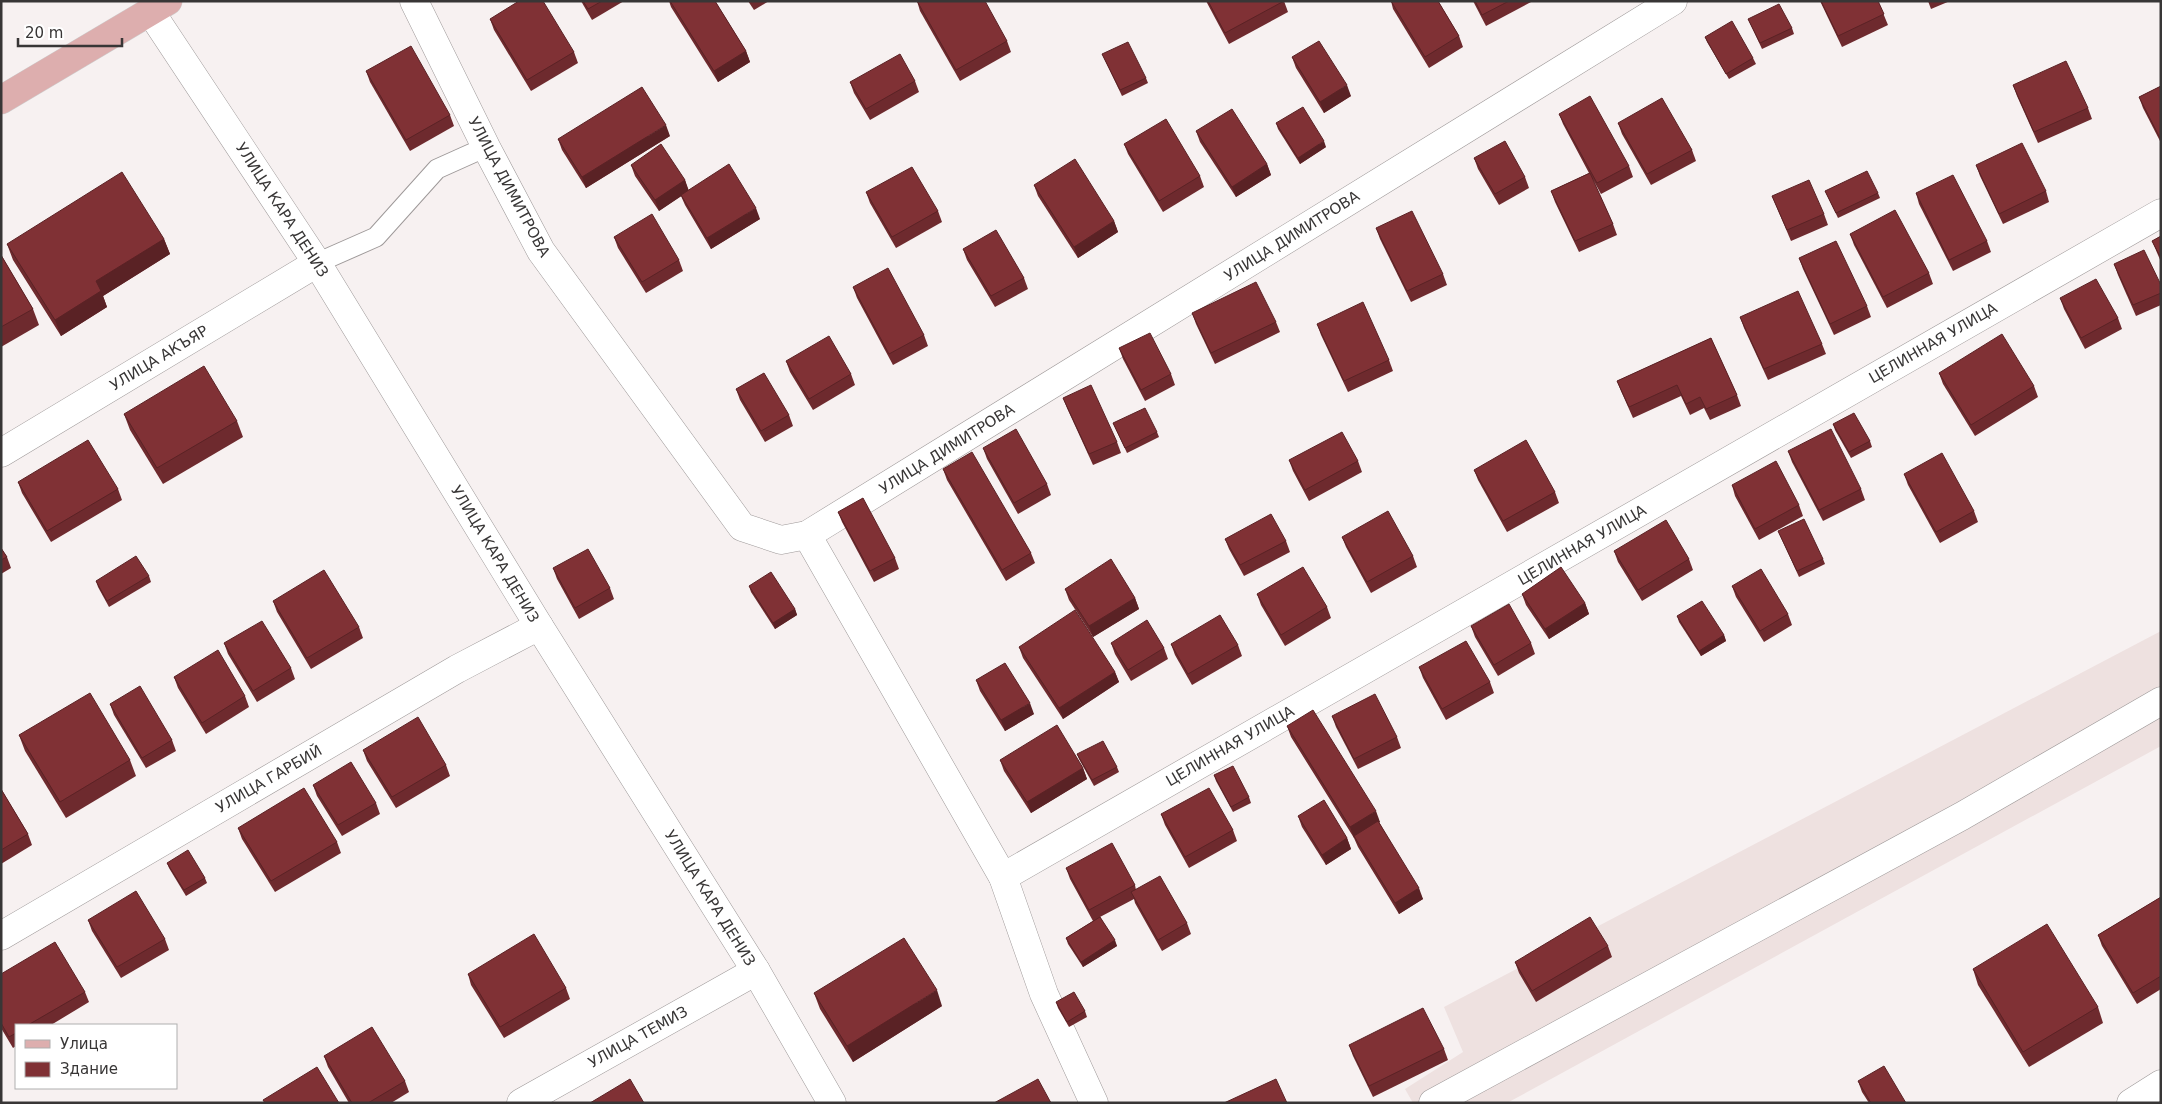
<svg xmlns="http://www.w3.org/2000/svg" width="2162" height="1104" viewBox="0 0 2162 1104" font-family="'DejaVu Sans',sans-serif">
<rect width="100%" height="100%" fill="#f7f1f1"/>
<polygon fill="#eee1e0" points="2161,631 2161,746 1507,1103 1413,1103 1405,1089 1463,1052 1444,1007"/>
<g fill="none" stroke-linecap="round" stroke-linejoin="round">
<defs>
<polyline id="service" points="317,263 376,237 437,169 486,147"/>
<g id="minor">
<polyline points="414,1 486,147 541,251 742,527 781,540 807,535 1673,1"/>
<polyline points="1,453 317,263"/>
<polyline points="807,535 1003,877 1044,994 1094,1103"/>
<polyline points="1003,877 2161,213"/>
<polyline points="1,936 457,669 539,626"/>
<polyline points="521,1103 756,971"/>
<polyline points="1433,1103 1962,816 2161,701"/>
<polyline points="2131,1103 2161,1084"/>
</g>
<polyline id="secondary" points="150,11 317,263 539,626 756,971 832,1103"/>
<polyline id="primary" points="1,100 168,1"/>
</defs>
<use href="#service" stroke="#9e9999" stroke-width="21"/>
<use href="#minor" stroke="#9e9999" stroke-width="29"/>
<use href="#secondary" stroke="#9e9999" stroke-width="29"/>
<use href="#primary" stroke="#cfcfcf" stroke-width="29"/>
<use href="#service" stroke="#fff" stroke-width="19"/>
<use href="#minor" stroke="#fff" stroke-width="28"/>
<use href="#secondary" stroke="#fff" stroke-width="28"/>
<use href="#primary" stroke="#ddaeae" stroke-width="28"/>
</g>
<g fill="#6e2a2e">
<polygon points="581,1 624,1 592,20"/>
<polygon points="669,1 715,1 746,51 750,62 718,82 671,7"/>
<polygon points="748,1 769,1 754,10"/>
<polygon points="917,1 1007,41 1011,52 960,81 920,11"/>
<polygon points="1206,1 1284,1 1288,12 1229,44"/>
<polygon points="1391,1 1438,1 1459,36 1463,47 1429,68 1393,9"/>
<polygon points="1473,1 1531,1 1531,2 1486,26"/>
<polygon points="1820,1 1878,1 1888,25 1842,47"/>
<polygon points="1928,1 1950,1 1931,9"/>
<polygon points="490,19 574,52 578,63 531,91 494,30"/>
<polygon points="1748,19 1792,28 1794,34 1762,49"/>
<polygon points="1705,37 1753,58 1756,64 1729,79 1707,42"/>
<polygon points="1102,54 1146,78 1148,83 1122,96"/>
<polygon points="1292,57 1351,96 1324,113 1296,68"/>
<polygon points="366,71 450,115 454,126 410,151 370,82"/>
<polygon points="915,81 919,92 870,120 854,93 850,82"/>
<polygon points="2013,85 2088,108 2092,119 2038,143 2017,96"/>
<polygon points="2161,86 2161,143 2143,108 2139,97"/>
<polygon points="1559,114 1629,166 1633,177 1601,194 1591,176 1613,224 1617,235 1579,252 1555,202 1551,191 1589,173 1563,124"/>
<polygon points="1276,123 1326,147 1300,164 1278,129"/>
<polygon points="1618,123 1692,150 1696,161 1651,185 1622,134"/>
<polygon points="1196,131 1267,164 1271,175 1236,197 1200,142"/>
<polygon points="670,136 586,188 562,150 558,139"/>
<polygon points="1124,144 1200,176 1204,187 1163,212 1128,154"/>
<polygon points="1474,158 1525,177 1529,188 1499,205 1478,169"/>
<polygon points="631,165 685,180 688,190 760,219 711,249 685,205 681,196 659,211 635,176"/>
<polygon points="1976,165 2046,191 2049,202 2003,224 1980,176"/>
<polygon points="1034,185 1114,221 1118,232 1078,258 1038,196"/>
<polygon points="1825,191 1878,193 1880,198 1838,218"/>
<polygon points="866,192 938,211 942,222 896,248 870,203"/>
<polygon points="1916,193 1987,241 1991,252 1953,271 1919,204"/>
<polygon points="1772,196 1824,214 1828,225 1791,241"/>
<polygon points="1376,228 1443,274 1447,285 1411,302 1380,239"/>
<polygon points="1850,234 1929,273 1933,284 1887,308 1854,245"/>
<polygon points="2161,236 2161,262 2152,241"/>
<polygon points="614,237 679,260 683,271 646,293 618,248"/>
<polygon points="164,239 170,254 103,296 107,307 61,336 13,260 7,244"/>
<polygon points="963,249 1024,278 1028,289 995,307 967,260"/>
<polygon points="1,255 33,309 39,325 1,347"/>
<polygon points="1799,258 1867,306 1871,317 1834,335 1803,269"/>
<polygon points="2114,264 2161,285 2161,305 2136,316 2118,275"/>
<polygon points="853,287 924,335 928,346 893,365 857,298"/>
<polygon points="2060,298 2118,318 2122,329 2085,349 2064,309"/>
<polygon points="1192,313 1276,322 1280,332 1215,364 1196,324"/>
<polygon points="1740,317 1822,344 1826,354 1768,380 1744,328"/>
<polygon points="1317,324 1389,360 1393,371 1348,392 1321,335"/>
<polygon points="1711,338 1737,395 1741,406 1710,420 1704,408 1690,415 1681,396 1633,418 1621,391 1617,381"/>
<polygon points="1119,348 1171,374 1175,385 1145,401 1123,359"/>
<polygon points="786,361 851,374 855,385 813,410 790,372"/>
<polygon points="1939,373 2034,386 2038,397 1975,436 1943,384"/>
<polygon points="736,389 789,415 793,426 765,442 740,400"/>
<polygon points="1063,398 1117,442 1121,453 1093,465 1067,408"/>
<polygon points="124,414 237,421 243,437 163,484 130,430"/>
<polygon points="1113,423 1157,432 1159,437 1127,453"/>
<polygon points="1833,424 1870,441 1872,447 1851,458 1835,430"/>
<polygon points="983,448 1047,484 1051,495 1018,514 987,459"/>
<polygon points="1788,451 1861,489 1865,500 1823,521 1792,462"/>
<polygon points="1289,460 1358,461 1362,472 1309,501 1293,471"/>
<polygon points="943,469 1031,553 1035,563 1006,581 947,480"/>
<polygon points="1474,470 1555,492 1559,503 1507,532 1478,480"/>
<polygon points="1904,474 1974,511 1978,522 1940,543 1908,485"/>
<polygon points="18,482 118,489 122,500 51,542 22,493"/>
<polygon points="1732,485 1799,505 1803,516 1759,540 1735,496"/>
<polygon points="838,512 895,558 899,569 874,582 842,522"/>
<polygon points="1778,531 1823,559 1825,564 1799,577"/>
<polygon points="1342,537 1413,556 1417,567 1371,593 1346,547"/>
<polygon points="1225,539 1286,541 1290,552 1244,576 1229,549"/>
<polygon points="1,548 7,557 11,568 1,574"/>
<polygon points="1614,551 1689,559 1693,570 1642,601 1618,562"/>
<polygon points="553,568 610,588 614,599 579,619 557,579"/>
<polygon points="149,576 151,582 109,607 98,587 96,581"/>
<polygon points="749,586 795,609 797,615 775,629 751,592"/>
<polygon points="1732,586 1788,614 1792,625 1764,642 1736,597"/>
<polygon points="1065,589 1135,598 1139,609 1093,637 1069,600"/>
<polygon points="1257,594 1327,607 1331,618 1285,646 1261,605"/>
<polygon points="1522,594 1585,603 1589,614 1549,639 1526,605"/>
<polygon points="273,601 359,627 363,638 311,669 277,612"/>
<polygon points="1677,616 1724,635 1726,641 1701,656 1679,622"/>
<polygon points="1471,626 1531,643 1535,654 1498,676 1475,637"/>
<polygon points="224,643 291,668 295,679 257,702 228,654"/>
<polygon points="1111,643 1164,648 1168,659 1131,681 1115,654"/>
<polygon points="1171,644 1238,645 1242,656 1192,685 1175,655"/>
<polygon points="1019,647 1115,672 1119,682 1063,719 1023,658"/>
<polygon points="1419,667 1490,682 1494,693 1446,720 1423,678"/>
<polygon points="174,677 245,696 249,707 206,734 178,688"/>
<polygon points="976,680 1034,714 1005,731 980,691"/>
<polygon points="110,704 172,740 176,751 146,768 114,715"/>
<polygon points="1332,716 1397,737 1401,748 1358,769 1336,727"/>
<polygon points="1287,726 1380,822 1379,822 1423,899 1399,914 1358,847 1354,838 1291,737"/>
<polygon points="19,735 130,760 136,776 66,818 25,751"/>
<polygon points="363,750 446,765 450,776 396,808 367,761"/>
<polygon points="1077,754 1117,767 1119,772 1094,786 1079,759"/>
<polygon points="1000,760 1083,768 1087,779 1031,813 1004,771"/>
<polygon points="1214,775 1249,797 1251,803 1233,812 1216,781"/>
<polygon points="313,785 376,803 380,814 342,836 317,796"/>
<polygon points="1,789 28,834 32,845 1,864"/>
<polygon points="1161,814 1233,830 1237,841 1189,868 1165,825"/>
<polygon points="1298,816 1347,838 1351,849 1326,865 1302,827"/>
<polygon points="238,828 337,842 341,853 275,892 242,839"/>
<polygon points="167,863 205,878 207,883 186,896 169,868"/>
<polygon points="1066,868 1135,885 1136,890 1187,923 1191,934 1162,951 1135,903 1134,899 1100,917 1117,946 1083,967 1068,944 1066,938 1093,921 1070,879"/>
<polygon points="2161,897 2161,989 2137,1004 2102,946 2098,935"/>
<polygon points="88,920 165,939 169,950 121,978 92,931"/>
<polygon points="1608,946 1612,957 1536,1002 1519,973 1515,962"/>
<polygon points="1973,969 2098,1007 2103,1023 2029,1067 1978,985"/>
<polygon points="1,974 85,992 89,1002 51,1025 16,1025 16,1046 13,1048 1,1028"/>
<polygon points="468,974 566,988 570,999 504,1038 471,985"/>
<polygon points="814,993 942,1006 853,1062 820,1009"/>
<polygon points="1056,1002 1085,1011 1087,1017 1069,1027 1058,1008"/>
<polygon points="1349,1045 1444,1049 1448,1060 1373,1097 1353,1056"/>
<polygon points="324,1056 405,1081 409,1092 391,1103 349,1103 328,1067"/>
<polygon points="1858,1081 1906,1103 1869,1103 1862,1092"/>
</g>
<g fill="#5a2225">
<polygon points="746,51 750,62 718,82 714,71"/>
<polygon points="1347,85 1351,96 1324,113 1320,102"/>
<polygon points="666,125 670,136 586,188 582,177"/>
<polygon points="1324,141 1326,147 1300,164 1298,158"/>
<polygon points="1267,164 1271,175 1236,197 1232,187"/>
<polygon points="685,180 689,191 659,211 655,200"/>
<polygon points="756,208 760,219 711,249 707,238"/>
<polygon points="1114,221 1118,232 1078,258 1074,247"/>
<polygon points="164,239 170,254 103,296 107,307 61,336 55,320 96,281"/>
<polygon points="1135,598 1139,609 1093,637 1089,626"/>
<polygon points="1585,603 1589,614 1549,639 1545,629"/>
<polygon points="795,609 797,615 775,629 773,623"/>
<polygon points="1724,635 1726,641 1701,656 1699,651"/>
<polygon points="1115,672 1119,682 1063,719 1059,708"/>
<polygon points="1030,703 1034,714 1005,731 1001,720"/>
<polygon points="1083,768 1087,779 1031,813 1027,802"/>
<polygon points="1376,811 1380,822 1354,838 1350,827"/>
<polygon points="1347,838 1351,849 1326,865 1322,855"/>
<polygon points="1419,888 1423,899 1399,914 1395,903"/>
<polygon points="1115,940 1117,946 1083,967 1081,962"/>
<polygon points="937,990 942,1006 853,1062 847,1046"/>
</g>
<g fill="#803135" stroke="#5a2225">
<polygon points="519,1 543,1 574,52 527,80 490,19"/>
<polygon points="583,1 602,1 588,9"/>
<polygon points="670,1 715,1 746,51 714,71"/>
<polygon points="917,1 985,1 1007,41 956,70"/>
<polygon points="1208,1 1284,1 1225,33"/>
<polygon points="1391,1 1438,1 1459,36 1425,57"/>
<polygon points="1475,1 1509,1 1482,15"/>
<polygon points="1821,1 1878,1 1884,14 1838,36"/>
<polygon points="1779,4 1792,28 1760,43 1748,19"/>
<polygon points="1732,21 1753,58 1726,74 1705,37"/>
<polygon points="1319,41 1347,85 1320,102 1292,57"/>
<polygon points="1128,42 1146,78 1120,90 1102,54"/>
<polygon points="411,46 450,115 406,140 366,71"/>
<polygon points="900,54 915,81 866,109 850,82"/>
<polygon points="2066,61 2088,108 2034,132 2013,85"/>
<polygon points="2161,86 2161,140 2139,97"/>
<polygon points="642,87 666,125 582,177 558,139"/>
<polygon points="1590,96 1629,166 1597,183 1559,114"/>
<polygon points="1662,98 1692,150 1647,174 1618,123"/>
<polygon points="1303,107 1324,141 1298,158 1276,123"/>
<polygon points="1232,109 1267,164 1232,187 1196,131"/>
<polygon points="1166,119 1200,176 1159,201 1124,144"/>
<polygon points="1505,141 1525,177 1495,194 1474,158"/>
<polygon points="2022,143 2046,191 1999,214 1976,165"/>
<polygon points="661,144 685,180 655,200 631,165"/>
<polygon points="1075,159 1114,221 1074,247 1034,185"/>
<polygon points="729,164 756,208 707,238 681,195"/>
<polygon points="912,167 938,211 892,237 866,192"/>
<polygon points="1867,171 1878,193 1836,213 1825,191"/>
<polygon points="122,172 164,239 96,281 101,291 55,320 7,244"/>
<polygon points="1590,173 1613,224 1575,241 1551,191"/>
<polygon points="1953,175 1987,241 1949,260 1916,193"/>
<polygon points="1809,180 1824,214 1787,230 1772,196"/>
<polygon points="1895,210 1929,273 1883,297 1850,234"/>
<polygon points="1412,211 1443,274 1407,291 1376,228"/>
<polygon points="652,214 679,260 642,282 614,237"/>
<polygon points="996,230 1024,278 991,296 963,249"/>
<polygon points="2161,236 2161,258 2152,241"/>
<polygon points="1836,241 1867,306 1830,324 1799,258"/>
<polygon points="2144,250 2161,285 2161,293 2133,305 2114,264"/>
<polygon points="1,255 33,309 1,327"/>
<polygon points="888,268 924,335 889,354 853,287"/>
<polygon points="2096,279 2118,318 2081,338 2060,298"/>
<polygon points="1256,282 1276,322 1211,353 1192,313"/>
<polygon points="1798,291 1822,344 1764,369 1740,317"/>
<polygon points="1363,302 1389,360 1344,381 1317,324"/>
<polygon points="1150,333 1171,374 1141,390 1119,348"/>
<polygon points="2002,334 2034,386 1971,425 1939,373"/>
<polygon points="829,336 851,374 809,399 786,361"/>
<polygon points="1711,338 1737,395 1706,409 1700,397 1686,404 1677,385 1629,407 1617,381"/>
<polygon points="204,366 237,421 157,468 124,414"/>
<polygon points="764,373 789,415 761,431 736,389"/>
<polygon points="1091,385 1117,442 1089,454 1063,398"/>
<polygon points="1145,408 1157,432 1125,448 1113,423"/>
<polygon points="1854,413 1870,441 1849,452 1833,424"/>
<polygon points="1016,429 1047,484 1014,503 983,448"/>
<polygon points="1831,429 1861,489 1819,510 1788,451"/>
<polygon points="1342,432 1358,461 1305,490 1289,460"/>
<polygon points="88,440 118,489 47,531 18,482"/>
<polygon points="1526,440 1555,492 1503,521 1474,470"/>
<polygon points="972,452 1031,553 1002,570 943,469"/>
<polygon points="1942,453 1974,511 1936,532 1904,474"/>
<polygon points="1776,461 1799,505 1755,529 1732,485"/>
<polygon points="863,498 895,558 870,571 838,512"/>
<polygon points="1388,511 1413,556 1367,582 1342,537"/>
<polygon points="1271,514 1286,541 1240,565 1225,539"/>
<polygon points="1804,519 1823,559 1797,571 1778,531"/>
<polygon points="1666,520 1689,559 1638,590 1614,551"/>
<polygon points="1,548 7,557 1,560"/>
<polygon points="588,549 610,588 575,608 553,568"/>
<polygon points="136,556 149,576 107,601 96,581"/>
<polygon points="1111,559 1135,598 1089,626 1065,589"/>
<polygon points="1303,567 1327,607 1281,635 1257,594"/>
<polygon points="1561,567 1585,603 1545,629 1522,594"/>
<polygon points="1761,569 1788,614 1760,631 1732,586"/>
<polygon points="324,570 359,627 307,658 273,601"/>
<polygon points="771,572 795,609 773,623 749,586"/>
<polygon points="1702,601 1724,635 1699,651 1677,616"/>
<polygon points="1509,604 1531,643 1494,665 1471,626"/>
<polygon points="1075,610 1115,672 1059,708 1019,647"/>
<polygon points="1220,615 1238,645 1188,674 1171,644"/>
<polygon points="1147,620 1164,648 1128,670 1111,643"/>
<polygon points="262,621 291,668 253,691 224,643"/>
<polygon points="1466,641 1490,682 1442,709 1419,667"/>
<polygon points="218,650 245,696 202,723 174,677"/>
<polygon points="1005,663 1030,703 1001,720 976,680"/>
<polygon points="140,686 172,740 142,758 110,704"/>
<polygon points="90,693 130,760 60,802 19,735"/>
<polygon points="1375,694 1397,737 1354,759 1332,716"/>
<polygon points="1313,710 1376,811 1350,827 1287,726"/>
<polygon points="418,717 446,765 392,797 363,750"/>
<polygon points="1057,725 1083,768 1027,802 1000,760"/>
<polygon points="1103,741 1117,767 1092,780 1077,754"/>
<polygon points="351,762 376,803 338,825 313,785"/>
<polygon points="1233,766 1249,797 1231,807 1214,775"/>
<polygon points="304,788 337,842 271,881 238,828"/>
<polygon points="1209,788 1233,830 1185,857 1161,814"/>
<polygon points="1,789 28,834 1,850"/>
<polygon points="1324,800 1347,838 1322,855 1298,816"/>
<polygon points="1378,821 1419,888 1395,903 1354,836"/>
<polygon points="1112,843 1135,885 1089,910 1066,868"/>
<polygon points="188,850 205,878 184,890 167,863"/>
<polygon points="1160,876 1187,923 1158,940 1131,892"/>
<polygon points="136,891 165,939 117,967 88,920"/>
<polygon points="2161,897 2161,976 2133,993 2098,935"/>
<polygon points="1100,917 1115,940 1081,962 1066,938"/>
<polygon points="1590,917 1608,946 1532,991 1515,962"/>
<polygon points="2047,924 2098,1007 2023,1052 1973,969"/>
<polygon points="534,934 566,988 500,1027 468,974"/>
<polygon points="904,938 937,990 847,1046 814,993"/>
<polygon points="55,942 85,992 28,1025 16,1025 16,1033 9,1037 1,1023 1,974"/>
<polygon points="1074,992 1085,1011 1067,1022 1056,1002"/>
<polygon points="1423,1008 1444,1049 1369,1086 1349,1045"/>
<polygon points="372,1027 405,1081 368,1103 352,1103 324,1056"/>
<polygon points="1884,1066 1906,1103 1871,1103 1858,1081"/>
<polygon points="317,1067 339,1103 265,1103 263,1100"/>
<polygon points="630,1079 644,1103 590,1103"/>
<polygon points="1038,1079 1051,1103 994,1103"/>
<polygon points="1276,1079 1287,1103 1224,1103"/>
</g>
<g text-anchor="middle" stroke-width="5" stroke-linejoin="round" paint-order="stroke">
<g font-size="15" fill="#383636" stroke="#fff">
<text transform="translate(509 187) rotate(62)" y="5">УЛИЦА ДИМИТРОВА</text>
<text transform="translate(282 210) rotate(57)" y="5">УЛИЦА КАРА ДЕНИЗ</text>
<text transform="translate(1292 236) rotate(-32)" y="5">УЛИЦА ДИМИТРОВА</text>
<text transform="translate(1933 343) rotate(-30)" y="5">ЦЕЛИННАЯ УЛИЦА</text>
<text transform="translate(159 358) rotate(-31)" y="5">УЛИЦА АКЪЯР</text>
<text transform="translate(947 449) rotate(-32)" y="5">УЛИЦА ДИМИТРОВА</text>
<text transform="translate(1582 545) rotate(-30)" y="5">ЦЕЛИННАЯ УЛИЦА</text>
<text transform="translate(495 554) rotate(59)" y="5">УЛИЦА КАРА ДЕНИЗ</text>
<text transform="translate(1230 746) rotate(-30)" y="5">ЦЕЛИННАЯ УЛИЦА</text>
<text transform="translate(269 779) rotate(-30)" y="5">УЛИЦА ГАРБИЙ</text>
<text transform="translate(710 898) rotate(58)" y="5">УЛИЦА КАРА ДЕНИЗ</text>
<text transform="translate(638 1037) rotate(-29)" y="5">УЛИЦА ТЕМИЗ</text>
</g>
</g>
<rect width="2162" height="1104" fill="none" stroke="#383636" stroke-width="5"/>
<rect x="15" y="1024" width="162" height="65" fill="#ffffff" stroke="#afafaf"/>
<rect x="25" y="1040" width="25" height="8" fill="#ddaeae" stroke="#afafaf"/>
<text x="60" y="1049" font-size="15" fill="#383636">Улица</text>
<rect x="25" y="1062" width="25" height="15" fill="#803135" stroke="#afafaf"/>
<text x="60" y="1074" font-size="15" fill="#383636">Здание</text>
<path d="M18 38v8h104v-8" fill="none" stroke="#383636" stroke-width="2.5"/>
<text x="25" y="38" font-size="15" fill="#383636" stroke="#ffffff" stroke-width="4" paint-order="stroke">20 m</text>
</svg>
